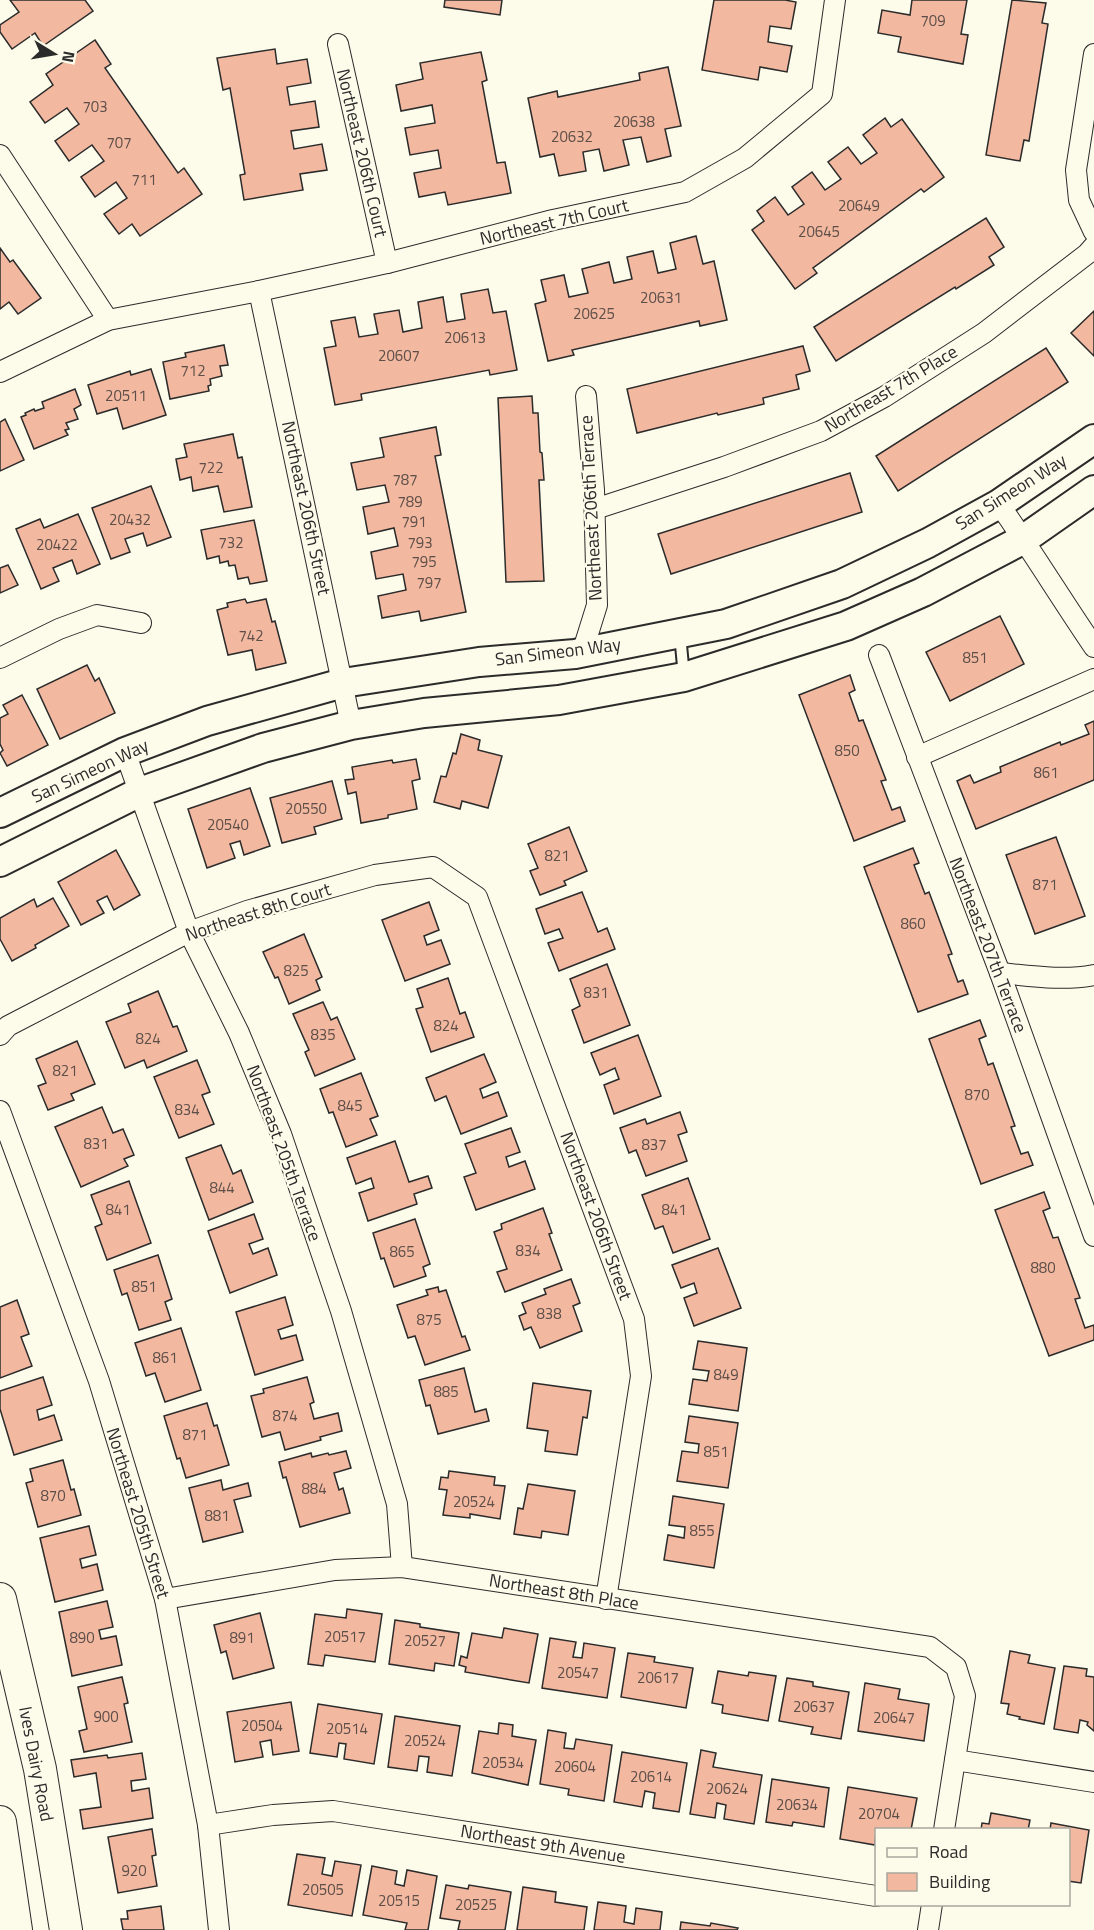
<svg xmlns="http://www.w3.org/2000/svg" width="1094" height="1930" viewBox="0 0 1094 1930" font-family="'Titillium Web',sans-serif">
<rect width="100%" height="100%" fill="#fdfbea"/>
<g fill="#f2b8a0" stroke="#2b2b2b" stroke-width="1.5">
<polygon points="10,0 85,0 93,11 43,46 35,33 12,49 0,32 0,25 19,12"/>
<polygon points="445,0 502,0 500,15 444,7"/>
<polygon points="714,0 785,0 796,2 791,29 770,26 768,42 792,46 787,72 760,67 758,80 702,70"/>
<polygon points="912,0 967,0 961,34 968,35 963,64 898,52 901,37 878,33 882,10 910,15"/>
<polygon points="1012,0 1046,3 1042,23 1048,24 1029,141 1024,140 1020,161 986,155"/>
<polygon points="95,40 111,64 105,68 178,173 184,168 202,194 140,236 132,224 119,234 104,214 127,198 116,182 95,197 81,177 104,161 92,145 69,161 55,141 79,124 67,108 45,123 30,102 53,85 46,74"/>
<polygon points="275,49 277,64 307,59 311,83 287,87 290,105 315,101 319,127 291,131 294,149 322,144 327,170 300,174 303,190 244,200 240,175 245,174 230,88 223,90 217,58"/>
<polygon points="481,52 487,80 482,82 497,163 505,162 511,193 448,205 445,192 419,197 414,173 441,168 438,150 410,155 405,128 435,123 432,105 401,111 396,85 423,79 420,63"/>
<polygon points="668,67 681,126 665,129 671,156 647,162 641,137 623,140 629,165 604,171 599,149 583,152 586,171 559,176 554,154 540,157 528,98 557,91 558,97 640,80 639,73"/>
<polygon points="885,118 891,127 902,119 944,177 924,192 921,189 813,268 817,273 795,289 752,230 764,221 757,211 775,197 788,215 804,204 792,187 812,172 825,190 841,179 828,162 848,147 861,164 877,153 863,135"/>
<polygon points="986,218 1004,247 989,257 994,265 956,289 955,287 836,361 814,327"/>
<polygon points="696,236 703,264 714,261 727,320 700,326 699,321 572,350 574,355 548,361 535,304 546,301 541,280 564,275 569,297 588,293 582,269 609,262 614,283 632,279 627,257 653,251 658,273 676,269 670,243"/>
<polygon points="0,248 10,262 13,260 41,298 18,314 9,302 0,309"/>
<polygon points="488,289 493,313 506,311 517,370 490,375 489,370 361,394 362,400 335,405 324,348 336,346 331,321 355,317 359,337 378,334 374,314 399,310 403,332 422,328 418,302 443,297 447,322 465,319 461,294"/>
<polygon points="1094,311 1094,356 1071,333"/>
<polygon points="224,345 228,365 220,366 222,376 210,379 211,385 208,386 209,391 170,399 163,362 186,357 185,353"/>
<polygon points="803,346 810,371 796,375 799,389 763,398 764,404 718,415 717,413 637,433 627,389"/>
<polygon points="1046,348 1068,382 898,491 876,456"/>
<polygon points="151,369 166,415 123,429 117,408 97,414 88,385 130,371 131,375"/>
<polygon points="75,389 81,405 74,409 78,419 66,423 69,429 65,430 68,435 34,449 21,417 26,415 25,413 34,409 35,411 44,408 42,402"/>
<polygon points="532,396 533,413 538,413 540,452 542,453 544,480 539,480 544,581 506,582 498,398"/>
<polygon points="5,419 24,460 0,471 0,422"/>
<polygon points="436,427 441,455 435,456 466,612 421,621 419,611 382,618 378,596 406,590 403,574 376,579 371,552 398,546 394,528 368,534 363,507 389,502 385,485 357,490 351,463 384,457 380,438"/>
<polygon points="233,434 238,458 242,457 252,507 224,512 218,486 193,491 191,477 180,480 176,459 187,457 184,444"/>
<polygon points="850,473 862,512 671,574 658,534"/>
<polygon points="151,486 171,537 147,546 143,533 125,539 130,552 111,559 92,508"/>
<polygon points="78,514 100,564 77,574 72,560 53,568 59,581 41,589 16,529 40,519 44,528"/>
<polygon points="254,520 267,581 250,584 248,577 238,579 235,565 229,566 228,561 220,563 219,556 207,559 201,530"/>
<polygon points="8,565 18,585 0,593 0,568"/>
<polygon points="245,599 247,603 266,599 272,622 275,621 286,663 256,670 252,650 228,655 217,610 228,607 227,603"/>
<polygon points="1000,616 1024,664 950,701 926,652"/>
<polygon points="87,665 95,681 99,678 115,713 60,739 37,689"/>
<polygon points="850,675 855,690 849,693 859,721 863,720 886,780 881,781 892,810 900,807 905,821 854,841 799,695"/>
<polygon points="22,695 48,745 7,766 0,753 3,750 0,744 0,718 8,714 3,705"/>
<polygon points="1094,721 1094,780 976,829 957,781 970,775 974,783 1001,772 1000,767 1060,742 1061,745 1089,734 1085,725"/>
<polygon points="461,734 480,740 478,750 502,756 488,808 462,801 460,809 434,802 441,776 446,777 453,753 456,754"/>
<polygon points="416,759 420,779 412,781 417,809 388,815 388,818 361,823 356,792 348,794 345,780 354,779 352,767 392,760 393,763"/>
<polygon points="332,781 342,819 314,827 316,834 282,843 270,798"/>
<polygon points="250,788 270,846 244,855 240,841 230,844 235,858 207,868 188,809"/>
<polygon points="569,827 587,871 564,881 566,885 540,895 530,871 538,868 528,844"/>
<polygon points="1056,837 1085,916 1035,934 1006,855"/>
<polygon points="913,848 919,863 914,865 925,894 929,892 952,954 948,955 958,982 963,980 968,994 918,1012 864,867"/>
<polygon points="116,850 140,895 114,910 107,896 97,901 104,913 81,925 58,882"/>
<polygon points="582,892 598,932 607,928 615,949 559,971 548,943 563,938 559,929 545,934 536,909"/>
<polygon points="53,898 69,926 35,945 36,948 12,961 0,939 0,918 34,899 37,907"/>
<polygon points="429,902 439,930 424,936 427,945 441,940 450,964 405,981 382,920"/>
<polygon points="304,934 322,977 316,980 320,990 289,1004 278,977 275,978 263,952"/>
<polygon points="607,964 630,1025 584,1043 572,1010 580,1006 570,979"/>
<polygon points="448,978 460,1014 465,1012 474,1037 431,1052 416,1009 423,1007 417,989"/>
<polygon points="158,991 173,1027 177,1026 187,1051 147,1068 144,1060 125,1068 106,1022 131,1012 128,1004"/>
<polygon points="323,1002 331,1020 337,1017 355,1059 315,1076 305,1052 309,1050 293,1014"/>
<polygon points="980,1020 986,1036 979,1039 988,1065 993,1063 1015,1126 1011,1127 1021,1154 1028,1152 1033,1165 981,1184 929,1039"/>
<polygon points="638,1035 661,1096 614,1114 604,1085 619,1079 615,1068 600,1075 591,1053"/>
<polygon points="77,1041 95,1084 71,1094 74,1100 48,1110 38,1086 46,1083 36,1059"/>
<polygon points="484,1054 496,1082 480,1089 483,1098 498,1092 507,1116 461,1134 446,1096 435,1101 426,1078"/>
<polygon points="197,1060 210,1092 202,1095 214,1124 179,1138 154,1077"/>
<polygon points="361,1073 378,1116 370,1119 377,1135 346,1147 333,1112 329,1113 320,1089"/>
<polygon points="102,1107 113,1133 123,1129 134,1155 124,1159 128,1166 81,1187 55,1127"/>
<polygon points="680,1112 687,1132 678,1135 687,1161 646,1176 636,1150 629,1153 620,1128 645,1119 647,1124"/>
<polygon points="511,1128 520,1152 506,1157 509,1167 525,1161 535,1189 476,1210 464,1177 476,1173 465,1144"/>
<polygon points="395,1141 409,1182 428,1176 432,1188 414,1194 417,1204 368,1221 359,1193 374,1188 371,1178 356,1184 347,1158"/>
<polygon points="221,1145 233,1174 241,1170 253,1202 209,1220 186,1158"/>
<polygon points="688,1178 710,1239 673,1253 663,1226 655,1229 642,1195"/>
<polygon points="129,1181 151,1243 107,1260 95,1227 102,1224 91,1195"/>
<polygon points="1044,1192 1050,1208 1043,1211 1053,1238 1058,1237 1080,1298 1075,1299 1085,1328 1094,1325 1094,1340 1049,1356 995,1210"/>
<polygon points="543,1208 552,1233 549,1234 562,1270 505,1292 497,1272 507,1269 494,1232 502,1229 501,1224"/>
<polygon points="254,1214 263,1239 249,1244 253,1254 268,1248 277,1275 230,1293 208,1231"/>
<polygon points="415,1219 430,1264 423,1267 426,1276 394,1287 384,1258 381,1259 373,1233"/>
<polygon points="718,1248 741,1308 694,1326 684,1298 697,1293 694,1283 681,1288 672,1265"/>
<polygon points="158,1255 172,1299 165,1302 171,1320 139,1330 127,1293 122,1295 114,1270"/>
<polygon points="571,1279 580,1303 573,1306 582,1331 540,1348 531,1327 524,1330 519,1316 526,1313 522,1303 546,1294 544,1289"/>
<polygon points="438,1287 439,1292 446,1290 462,1337 465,1336 470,1350 425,1365 415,1336 408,1338 397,1305 428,1295 426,1290"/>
<polygon points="285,1297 293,1325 278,1330 281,1339 296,1335 303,1360 255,1375 236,1312"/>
<polygon points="17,1300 29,1334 21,1337 32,1366 0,1378 0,1307"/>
<polygon points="181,1328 201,1390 165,1402 155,1373 146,1376 135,1343"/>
<polygon points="698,1341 747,1348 738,1411 689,1404 693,1379 707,1381 709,1371 693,1369"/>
<polygon points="464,1368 475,1412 486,1409 489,1421 438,1434 430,1405 426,1406 419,1380"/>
<polygon points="43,1377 52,1405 37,1410 39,1420 54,1415 62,1440 14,1455 0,1409 0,1391"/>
<polygon points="307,1377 314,1402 310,1404 314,1419 338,1413 342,1431 320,1437 321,1440 285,1450 280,1432 262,1437 251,1396 264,1393 263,1389"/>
<polygon points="533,1383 591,1391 587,1418 583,1417 577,1455 545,1451 548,1431 527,1428"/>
<polygon points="207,1403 214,1426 217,1425 229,1465 186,1478 180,1458 177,1459 164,1416"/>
<polygon points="689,1416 738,1423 728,1488 677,1481 682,1451 698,1453 699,1444 685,1442"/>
<polygon points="346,1451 351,1468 334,1473 339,1490 343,1488 350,1513 300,1527 286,1477 283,1478 279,1462 311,1453 312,1457 328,1453 329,1455"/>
<polygon points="63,1460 71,1490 74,1489 81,1515 38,1527 26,1483 33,1481 30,1469"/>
<polygon points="449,1471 495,1477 494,1485 505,1486 500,1519 470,1514 470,1518 443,1515 447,1490 439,1489 441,1477 448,1478"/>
<polygon points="221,1480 223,1490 248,1483 251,1496 234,1500 243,1532 203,1542 189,1488"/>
<polygon points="528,1484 575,1491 568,1535 542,1531 541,1538 514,1534 518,1508 523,1509"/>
<polygon points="673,1496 724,1504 714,1568 664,1560 668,1535 684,1538 685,1527 669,1525"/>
<polygon points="89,1526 96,1555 80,1559 82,1568 97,1564 103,1590 55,1602 40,1538"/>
<polygon points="107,1601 113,1627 99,1630 101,1639 116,1636 122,1665 72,1676 59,1612"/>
<polygon points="347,1609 382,1614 375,1662 325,1655 323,1666 308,1664 315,1614 346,1618"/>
<polygon points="260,1613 274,1668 233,1679 226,1651 221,1653 214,1625"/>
<polygon points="395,1620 420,1624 420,1627 459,1633 454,1666 435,1663 434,1671 389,1664"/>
<polygon points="504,1628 538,1634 529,1683 465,1672 466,1667 459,1665 461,1656 467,1658 472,1633 502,1638"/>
<polygon points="550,1638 576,1642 573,1657 582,1658 584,1643 615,1648 607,1698 542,1688"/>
<polygon points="1010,1651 1030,1655 1028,1663 1055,1668 1044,1724 1019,1719 1020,1717 1007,1714 1009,1704 1001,1703"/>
<polygon points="628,1653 655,1657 654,1662 693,1668 686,1708 621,1697"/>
<polygon points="1064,1666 1087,1669 1086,1676 1094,1677 1094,1731 1087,1725 1088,1722 1080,1720 1078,1733 1054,1729"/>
<polygon points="718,1671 748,1676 749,1672 776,1676 768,1721 722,1713 723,1705 712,1703"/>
<polygon points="122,1677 128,1703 124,1704 132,1742 84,1752 79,1731 87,1729 78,1687"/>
<polygon points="787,1678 813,1682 813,1686 849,1692 841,1739 811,1734 813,1727 779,1721"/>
<polygon points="865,1683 900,1689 898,1699 929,1704 924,1741 858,1731"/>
<polygon points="291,1702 299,1751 273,1755 271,1740 260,1742 263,1757 235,1762 227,1712"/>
<polygon points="318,1704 382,1714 374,1764 344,1759 346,1744 339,1743 337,1757 310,1753"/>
<polygon points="395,1716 460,1726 452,1776 427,1772 429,1757 419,1756 417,1771 388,1767"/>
<polygon points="499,1723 513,1725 512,1736 536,1740 528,1785 472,1773 479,1731 498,1734"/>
<polygon points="548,1730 566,1733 564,1748 574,1749 576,1739 612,1745 604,1801 568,1795 569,1789 540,1784"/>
<polygon points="701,1750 716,1753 713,1767 762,1775 754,1824 724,1819 726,1805 717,1803 715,1818 690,1814"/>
<polygon points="622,1752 687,1763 679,1812 653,1808 655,1793 645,1791 642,1807 614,1802"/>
<polygon points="142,1753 146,1779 131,1781 132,1791 149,1788 153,1818 83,1829 80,1810 101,1807 96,1773 74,1777 71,1760 107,1755 108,1758"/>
<polygon points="772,1779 829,1788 824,1827 793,1822 792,1826 766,1822"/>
<polygon points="848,1787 917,1798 911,1830 876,1830 875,1845 840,1839"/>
<polygon points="991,1813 1030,1820 1028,1830 981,1830 982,1823 989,1824"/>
<polygon points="1051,1823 1089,1830 1081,1883 1068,1881 1068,1830 1050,1830"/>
<polygon points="152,1829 156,1855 152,1856 157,1886 118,1893 108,1837"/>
<polygon points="297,1854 325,1858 322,1874 332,1876 335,1861 361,1865 352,1916 288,1905"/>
<polygon points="372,1866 397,1871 395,1884 404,1886 407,1870 437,1876 428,1930 405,1930 407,1923 363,1915"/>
<polygon points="446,1885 468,1889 469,1885 511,1892 505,1930 458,1930 460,1921 440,1918"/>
<polygon points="523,1887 556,1892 555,1902 587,1907 584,1930 517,1930"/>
<polygon points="598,1902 626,1906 624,1922 634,1924 636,1908 662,1912 660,1930 594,1930"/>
<polygon points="161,1906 164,1930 123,1930 121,1919 128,1919 127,1911"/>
<polygon points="681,1922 710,1926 711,1923 738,1928 737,1930 680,1930"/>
</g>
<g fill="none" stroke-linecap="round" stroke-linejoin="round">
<defs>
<polyline id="lane" points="680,634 684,677"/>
<g id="street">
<polyline points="338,44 387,263"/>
<polyline points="1094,54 1076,170 1079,200 1094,232"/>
<polyline points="0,155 108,320"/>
<polyline points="259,291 351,725"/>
<polyline points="0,372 108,320 259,291 387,263 553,220 685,192 745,158 822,94 835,0"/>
<path d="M 999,504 C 1032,551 1062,600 1094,647"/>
<polyline points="595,509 724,467 821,431 884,397 984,333 1087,254 1094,246"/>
<polyline points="582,653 597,605 594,490 586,396"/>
<polyline points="879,655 1000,973 1094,1236"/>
<polyline points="0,658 59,629 97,615 141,623"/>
<polyline points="125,752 189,932 239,1033 281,1134 341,1311 397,1504 402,1567"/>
<polyline points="917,757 1094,679"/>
<path d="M 1000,973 C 1031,976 1063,981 1094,975"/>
<polyline points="0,1035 8,1026 189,932 247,911 375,875 433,867 477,897 634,1319 641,1376 606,1599"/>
<polyline points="0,1111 99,1381 165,1599 208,1825 219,1930"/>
<polyline points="165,1599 335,1570 402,1567 930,1647 956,1667 965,1696 944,1830"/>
<polyline points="955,1760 1094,1782"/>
<polyline points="208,1825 273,1815 333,1811 876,1896"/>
<polyline points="928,1930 932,1904"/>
</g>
<g id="secondary">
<polyline points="0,813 125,752 207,721 343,683 479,662 575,654 726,624 842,584 928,543 999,504 1094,439"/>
<polyline points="0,862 140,792 263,748 351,725 424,713 559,700 684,677 846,626 923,592 1024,539 1094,490"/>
</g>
<g id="primary">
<polyline points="0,1599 40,1769 66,1930"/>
<polyline points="0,1822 16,1930"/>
</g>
</defs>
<use href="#lane" stroke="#2b2b2b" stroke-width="14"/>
<use href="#street" stroke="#2b2b2b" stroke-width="22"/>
<use href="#secondary" stroke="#2b2b2b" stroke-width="32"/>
<use href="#primary" stroke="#2b2b2b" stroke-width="34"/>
<use href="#lane" stroke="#fdfbea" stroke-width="10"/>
<use href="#street" stroke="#fdfbea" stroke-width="20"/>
<use href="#secondary" stroke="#fdfbea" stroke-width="28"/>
<use href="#primary" stroke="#fdfbea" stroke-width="32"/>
</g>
<g text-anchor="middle" stroke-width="4.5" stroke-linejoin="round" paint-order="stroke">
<g font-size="15" fill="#5d4e48">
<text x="933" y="26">709</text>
<text x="95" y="112">703</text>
<text x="634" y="127">20638</text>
<text x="572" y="142">20632</text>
<text x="119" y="148">707</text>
<text x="144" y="185">711</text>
<text x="859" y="211">20649</text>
<text x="819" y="237">20645</text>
<text x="661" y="303">20631</text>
<text x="594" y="319">20625</text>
<text x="465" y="343">20613</text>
<text x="399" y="361">20607</text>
<text x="193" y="376">712</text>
<text x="126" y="401">20511</text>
<text x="211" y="473">722</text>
<text x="405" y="485">787</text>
<text x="410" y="507">789</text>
<text x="130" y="525">20432</text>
<text x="414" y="527">791</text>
<text x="231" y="548">732</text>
<text x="420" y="548">793</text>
<text x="57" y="550">20422</text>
<text x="424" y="567">795</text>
<text x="429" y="588">797</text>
<text x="251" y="641">742</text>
<text x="975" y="663">851</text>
<text x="847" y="756">850</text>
<text x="1046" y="778">861</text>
<text x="306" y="814">20550</text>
<text x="228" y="830">20540</text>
<text x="557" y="861">821</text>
<text x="1045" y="890">871</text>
<text x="913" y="929">860</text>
<text x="296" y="976">825</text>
<text x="596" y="998">831</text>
<text x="446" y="1031">824</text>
<text x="323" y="1040">835</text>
<text x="148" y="1044">824</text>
<text x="65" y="1076">821</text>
<text x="977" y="1100">870</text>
<text x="350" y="1111">845</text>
<text x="187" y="1115">834</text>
<text x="96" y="1149">831</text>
<text x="654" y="1150">837</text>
<text x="222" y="1193">844</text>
<text x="118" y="1215">841</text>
<text x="674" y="1215">841</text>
<text x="528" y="1256">834</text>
<text x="402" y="1257">865</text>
<text x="1043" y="1273">880</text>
<text x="144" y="1292">851</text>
<text x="549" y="1319">838</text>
<text x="429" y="1325">875</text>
<text x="165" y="1363">861</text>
<text x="726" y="1380">849</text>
<text x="446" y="1397">885</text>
<text x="285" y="1421">874</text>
<text x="195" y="1440">871</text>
<text x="716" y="1457">851</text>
<text x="314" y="1494">884</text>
<text x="53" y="1501">870</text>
<text x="474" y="1507">20524</text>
<text x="217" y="1521">881</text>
<text x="702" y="1536">855</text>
<text x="345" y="1642">20517</text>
<text x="82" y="1643">890</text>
<text x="242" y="1643">891</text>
<text x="425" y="1646">20527</text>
<text x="578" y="1678">20547</text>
<text x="658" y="1683">20617</text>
<text x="814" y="1712">20637</text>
<text x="106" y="1722">900</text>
<text x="894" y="1723">20647</text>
<text x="262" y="1731">20504</text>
<text x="347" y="1734">20514</text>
<text x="425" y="1746">20524</text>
<text x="503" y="1768">20534</text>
<text x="575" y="1772">20604</text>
<text x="651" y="1782">20614</text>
<text x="727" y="1794">20624</text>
<text x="797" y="1810">20634</text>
<text x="879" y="1819">20704</text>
<text x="134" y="1876">920</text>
<text x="323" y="1895">20505</text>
<text x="399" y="1906">20515</text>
<text x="476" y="1910">20525</text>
</g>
<g font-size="18" fill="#2b2b2b" stroke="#fdfbea">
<text transform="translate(362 153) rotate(77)" y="6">Northeast 206th Court</text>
<text transform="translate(554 222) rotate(-13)" y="6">Northeast 7th Court</text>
<text transform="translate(891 389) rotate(-31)" y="6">Northeast 7th Place</text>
<text transform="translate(1011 492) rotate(-32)" y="6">San Simeon Way</text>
<text transform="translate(306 508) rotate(78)" y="6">Northeast 206th Street</text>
<text transform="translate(591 508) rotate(-93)" y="6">Northeast 206th Terrace</text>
<text transform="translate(558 652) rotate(-7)" y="6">San Simeon Way</text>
<text transform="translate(90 771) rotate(-25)" y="6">San Simeon Way</text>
<text transform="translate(258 912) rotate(-18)" y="6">Northeast 8th Court</text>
<text transform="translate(988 945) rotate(69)" y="6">Northeast 207th Terrace</text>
<text transform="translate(284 1153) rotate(70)" y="6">Northeast 205th Terrace</text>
<text transform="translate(596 1216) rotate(70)" y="6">Northeast 206th Street</text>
<text transform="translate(138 1513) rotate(73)" y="6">Northeast 205th Street</text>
<text transform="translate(564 1592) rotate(9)" y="6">Northeast 8th Place</text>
<text transform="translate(36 1764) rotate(79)" y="6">Ives Dairy Road</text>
<text transform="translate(543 1844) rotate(9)" y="6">Northeast 9th Avenue</text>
</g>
</g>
<rect x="875" y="1828" width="195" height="78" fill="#fdfbea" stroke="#a9a89e" stroke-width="1.5"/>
<rect x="887" y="1848" width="30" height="9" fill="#fdfbea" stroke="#a9a89e" stroke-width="1.5"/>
<text x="929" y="1858" font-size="18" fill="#2b2b2b">Road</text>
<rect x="887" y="1873" width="30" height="18" fill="#f2b8a0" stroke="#a9a89e" stroke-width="1.5"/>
<text x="929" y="1888" font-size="18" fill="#2b2b2b">Building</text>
<g transform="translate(54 54) rotate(101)" stroke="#fdfbea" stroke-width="4.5" paint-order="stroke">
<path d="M0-4.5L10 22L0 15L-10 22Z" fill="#2b2b2b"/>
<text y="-9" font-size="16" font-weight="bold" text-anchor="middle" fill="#2b2b2b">N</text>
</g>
</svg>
